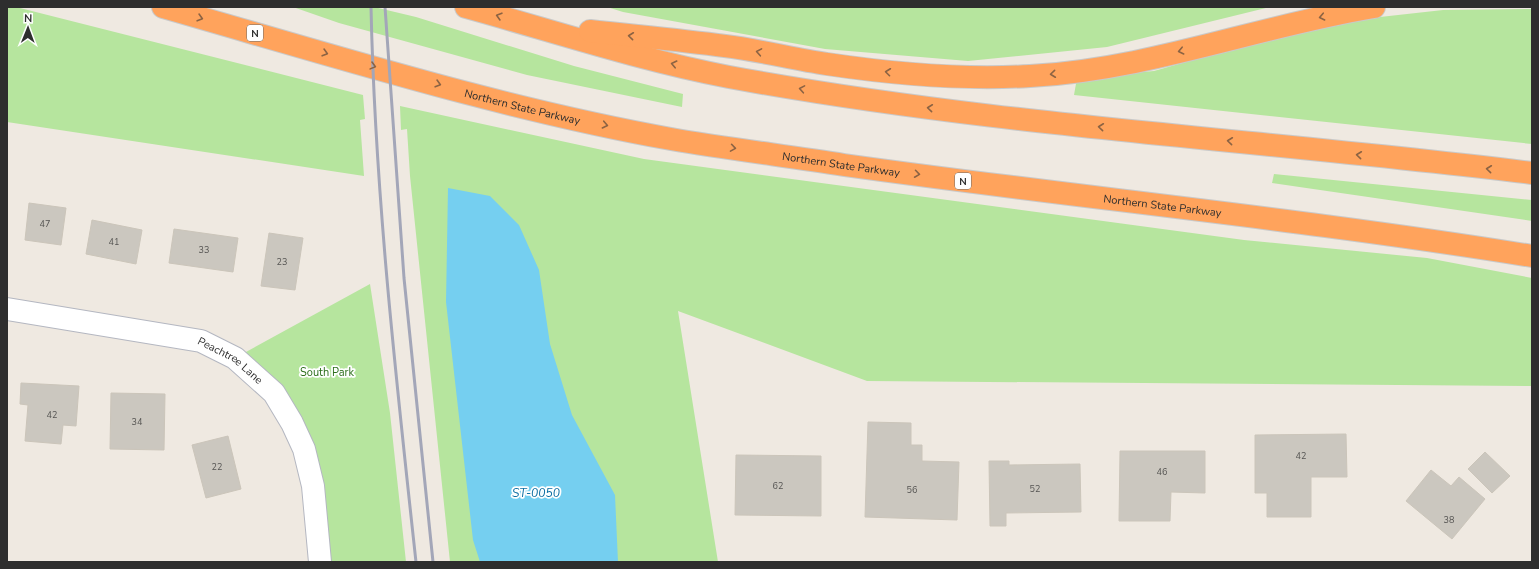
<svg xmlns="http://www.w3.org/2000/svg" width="1539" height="569" viewBox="0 0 1539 569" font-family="'Nunito Sans',sans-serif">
<rect width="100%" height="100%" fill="#efe9e1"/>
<g fill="#b6e59e">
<polygon points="7,7 16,7 363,95 365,119 360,120 364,176 7,122"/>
<polygon points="293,7 374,7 416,17 574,66 683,94 682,107 527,75 339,23"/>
<polygon points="607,7 1270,7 1107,47 968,61 825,49 623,12"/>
<polygon points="1532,9 1532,144 1074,95 1077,78 1154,71 1275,37 1371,18 1443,10"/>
<polygon points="400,106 644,159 1244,240 1427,258 1532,278 1532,386 867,381 678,311 718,562 450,562 410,176 407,129 401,130"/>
<polygon points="1274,174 1532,200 1532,221 1272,183"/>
<polygon points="370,284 390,413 406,562 320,562 304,449 235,358"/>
</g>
<polygon fill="#75cff0" points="448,188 490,196 519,225 539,270 550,344 572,415 615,495 618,562 480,562 473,540 446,302"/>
<g fill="#cbc7bf" stroke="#cbc5ba">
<polygon points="29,203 66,208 61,245 25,240"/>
<polygon points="92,220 142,230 136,264 86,254"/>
<polygon points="174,229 238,238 233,272 169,263"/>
<polygon points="269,233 303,238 295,290 261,286"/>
<polygon points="21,383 79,386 76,426 63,425 61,444 25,441 28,405 20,404"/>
<polygon points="111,393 165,394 164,450 110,449"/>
<polygon points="868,422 911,423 911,445 922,445 922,461 959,462 957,520 865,517"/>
<polygon points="1346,434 1347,477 1311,477 1311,517 1267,517 1267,493 1255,493 1255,435"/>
<polygon points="228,436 241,489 206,498 192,445"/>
<polygon points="1120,451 1205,451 1205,493 1171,492 1170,521 1119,521"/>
<polygon points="1485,452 1510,476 1492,493 1468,469"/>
<polygon points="736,455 821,456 821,516 735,515"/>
<polygon points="989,461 1009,461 1009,465 1080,464 1081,512 1006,513 1006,526 990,526"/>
<polygon points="1431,470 1451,486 1459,477 1485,499 1452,539 1406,501"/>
</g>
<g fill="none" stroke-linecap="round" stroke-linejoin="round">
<defs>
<g id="minor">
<path id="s1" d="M 7,309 L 201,341 L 235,358 L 274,393 L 292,423 L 304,449 L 313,486 L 320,562"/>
</g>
<g id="highway">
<path id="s2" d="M 163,7 C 331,55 499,108 671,139 C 729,149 787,156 844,165 C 1073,197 1304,219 1532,256"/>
<path d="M 466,7 C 553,31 640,60 729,77 C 994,126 1265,140 1532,173"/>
<path d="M 590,31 C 635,36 680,40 725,46 C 759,50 793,59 827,64 C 894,74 962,80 1030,76 C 1147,70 1259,26 1374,7"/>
</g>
</defs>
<use href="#minor" stroke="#b4b7c1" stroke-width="24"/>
<use href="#highway" stroke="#c9c9c9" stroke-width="24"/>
<use href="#minor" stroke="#fff" stroke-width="22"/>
<use href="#highway" stroke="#ffa35c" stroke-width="22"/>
<g stroke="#a3a6b8" stroke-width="3">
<path d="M 371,7 C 375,192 396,378 416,562"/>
<polyline points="385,7 404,278 433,562"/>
</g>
</g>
<defs><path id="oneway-chevron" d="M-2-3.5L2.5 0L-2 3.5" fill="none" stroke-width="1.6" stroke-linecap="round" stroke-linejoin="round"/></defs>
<g stroke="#8c6343">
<use href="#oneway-chevron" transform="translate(499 16) rotate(-164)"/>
<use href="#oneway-chevron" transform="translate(1322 17) rotate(168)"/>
<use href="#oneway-chevron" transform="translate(200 18) rotate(16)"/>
<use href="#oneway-chevron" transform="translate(631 36) rotate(-174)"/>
<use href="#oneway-chevron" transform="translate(1181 51) rotate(167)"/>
<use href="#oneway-chevron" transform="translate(759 52) rotate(-170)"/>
<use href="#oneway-chevron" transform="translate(325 53) rotate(16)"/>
<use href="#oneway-chevron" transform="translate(674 64) rotate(-167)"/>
<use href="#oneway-chevron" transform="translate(373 66) rotate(15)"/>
<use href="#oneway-chevron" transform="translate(888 72) rotate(-173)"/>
<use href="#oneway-chevron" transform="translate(1053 74) rotate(174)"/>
<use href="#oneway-chevron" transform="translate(438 84) rotate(16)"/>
<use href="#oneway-chevron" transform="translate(802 89) rotate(-170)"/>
<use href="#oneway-chevron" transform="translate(930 108) rotate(-174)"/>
<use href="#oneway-chevron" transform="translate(605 125) rotate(12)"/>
<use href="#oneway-chevron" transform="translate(1101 127) rotate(-174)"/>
<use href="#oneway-chevron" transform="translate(1230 141) rotate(-174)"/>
<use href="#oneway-chevron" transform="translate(733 148) rotate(9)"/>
<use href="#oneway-chevron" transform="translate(1359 155) rotate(-174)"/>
<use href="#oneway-chevron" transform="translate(1489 169) rotate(-174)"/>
<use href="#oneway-chevron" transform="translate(917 174) rotate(8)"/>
</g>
<g text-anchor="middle" stroke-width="3.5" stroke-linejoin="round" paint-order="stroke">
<g font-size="9" fill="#555452">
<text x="45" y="227">47</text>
<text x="114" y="245">41</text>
<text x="204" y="253">33</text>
<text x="282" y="265">23</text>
<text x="52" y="418">42</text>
<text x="137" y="425">34</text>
<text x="1301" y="459">42</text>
<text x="217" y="470">22</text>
<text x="1162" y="475">46</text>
<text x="778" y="489">62</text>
<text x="1035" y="492">52</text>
<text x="912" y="493">56</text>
<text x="1449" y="523">38</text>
</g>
<g fill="#fff" stroke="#6d6d6d" stroke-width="1">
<rect x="247" y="25" width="16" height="16" rx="3"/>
<rect x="955" y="173" width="16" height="16" rx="3"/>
</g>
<g font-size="10" font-weight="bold" fill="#2e2e2e">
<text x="255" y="37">N</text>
<text x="963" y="185">N</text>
</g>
<g font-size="11" fill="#2e2e2e" stroke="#fff">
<text dy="4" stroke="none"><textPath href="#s2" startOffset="373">Northern State Parkway</textPath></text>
<text dy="4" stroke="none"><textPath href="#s2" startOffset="697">Northern State Parkway</textPath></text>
<text dy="4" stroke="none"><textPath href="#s2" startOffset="1021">Northern State Parkway</textPath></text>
<text dy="4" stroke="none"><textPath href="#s1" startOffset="232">Peachtree Lane</textPath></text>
</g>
<g font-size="11" fill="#2c6e1b" stroke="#fff">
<text x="327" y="376">South Park</text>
</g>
<g font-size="12" font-style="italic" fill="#0d6fa3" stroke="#fff">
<text x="536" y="497">ST-0050</text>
</g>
</g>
<rect width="1539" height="569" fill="none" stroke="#2e2e2e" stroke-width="16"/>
<g transform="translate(28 28) rotate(1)" stroke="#ffffff" stroke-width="3" paint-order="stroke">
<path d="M0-3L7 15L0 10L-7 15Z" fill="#2e2e2e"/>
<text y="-6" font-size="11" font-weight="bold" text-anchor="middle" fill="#2e2e2e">N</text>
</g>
</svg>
